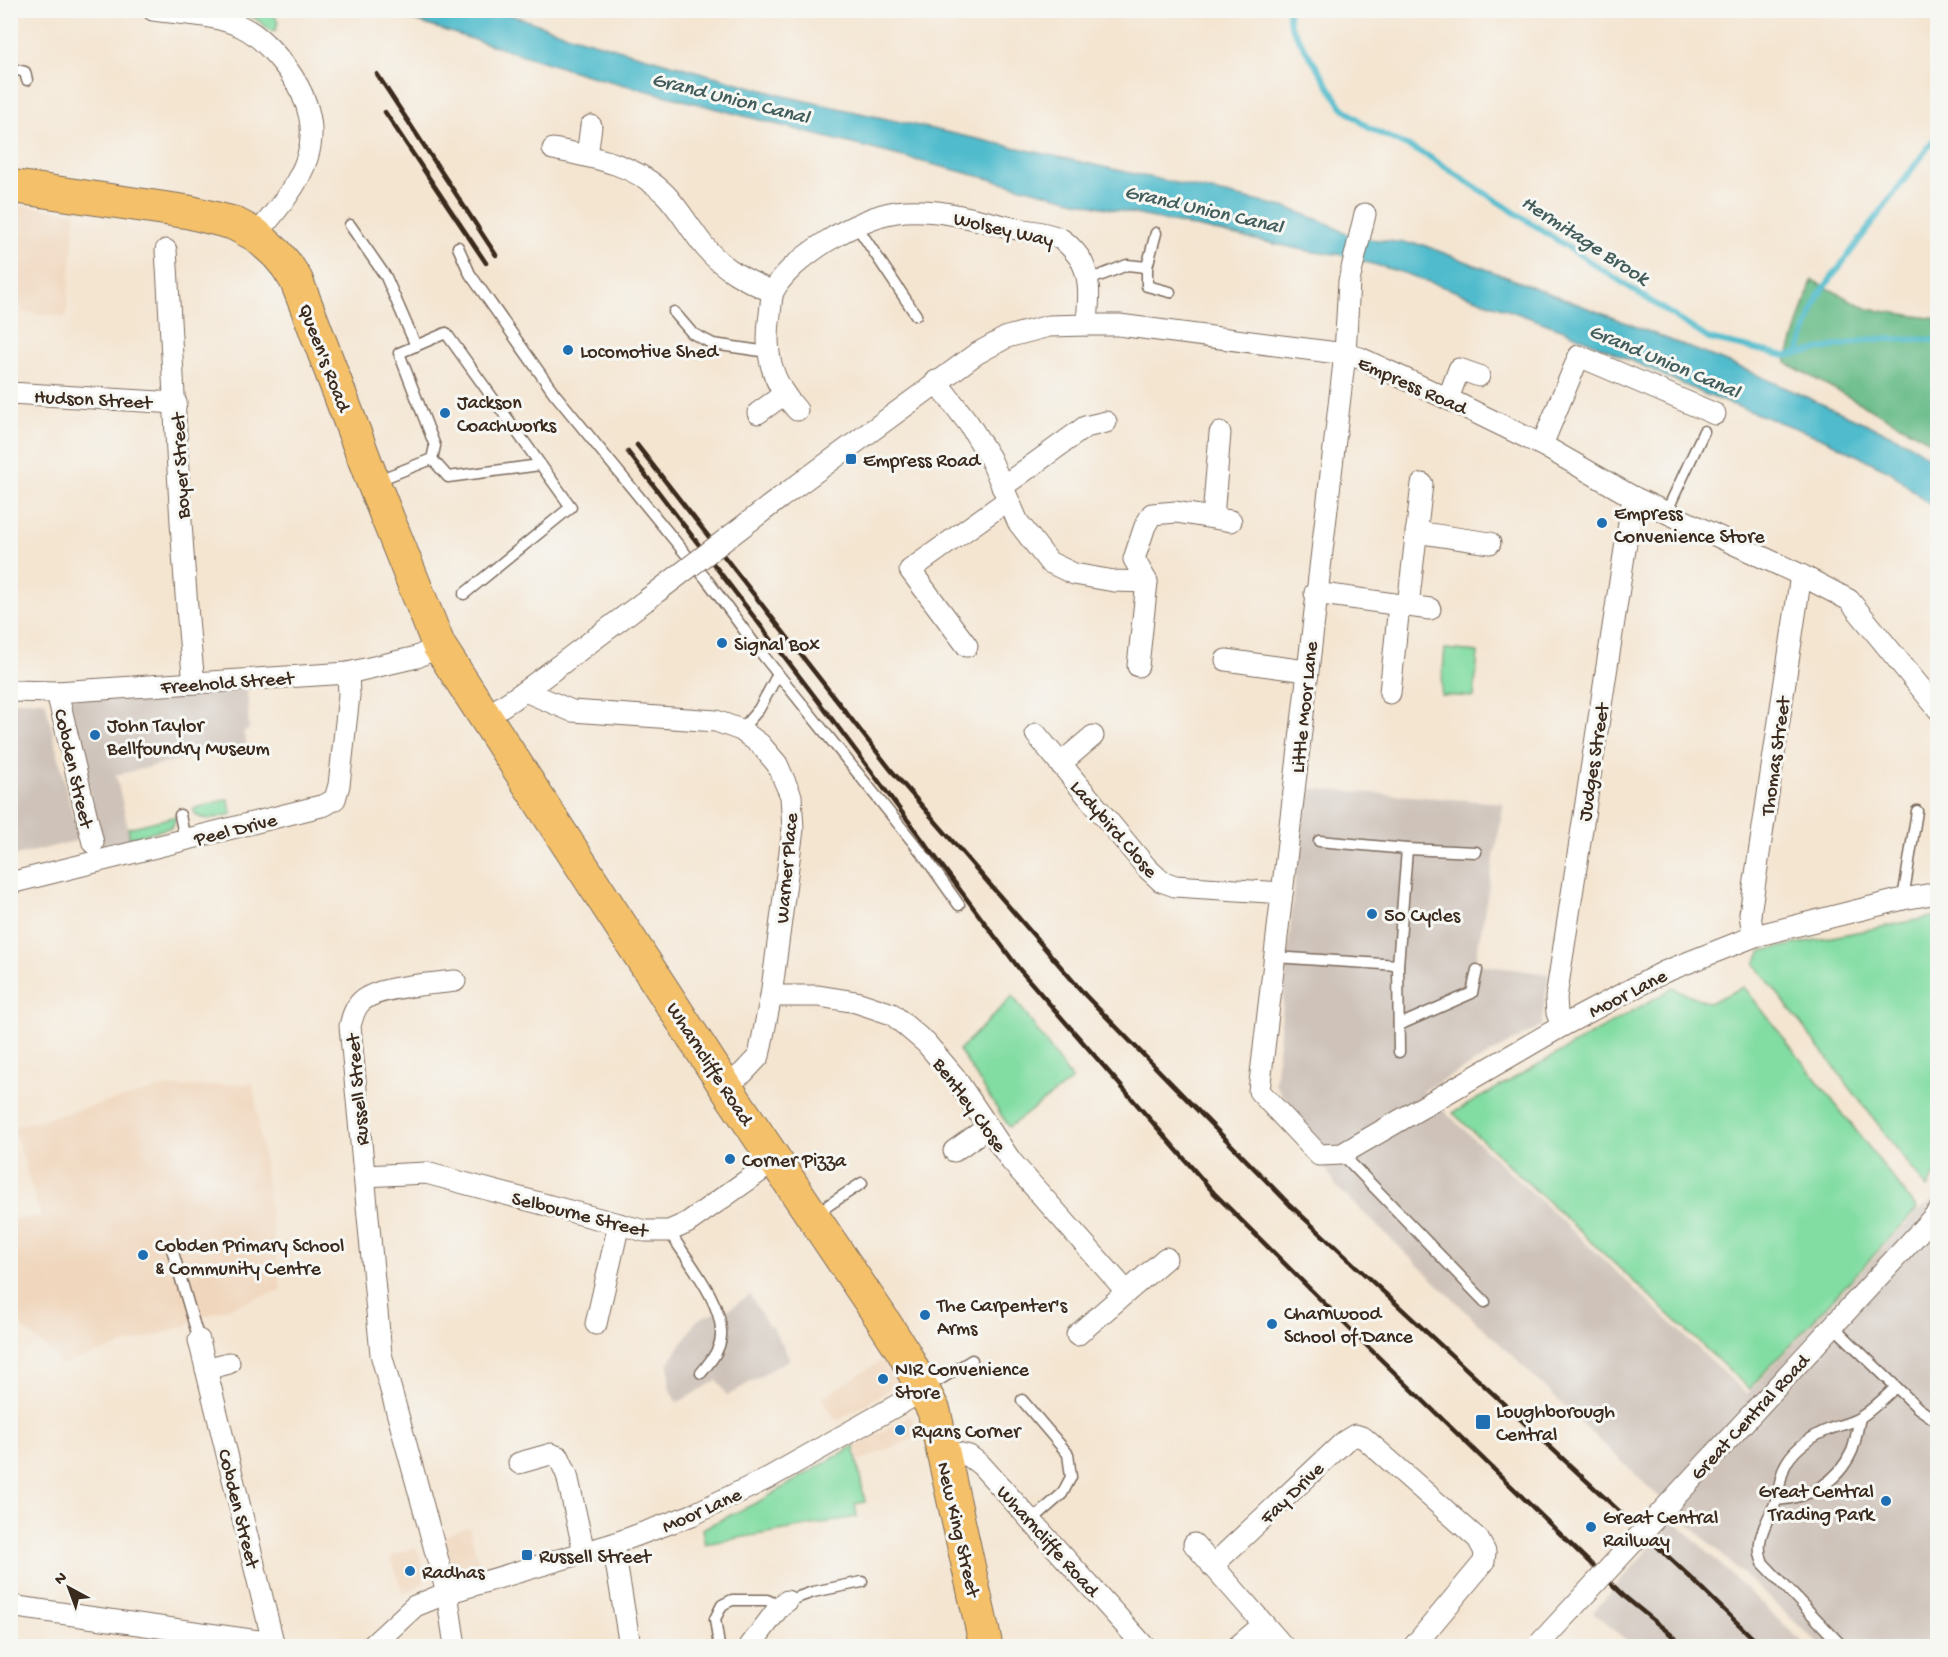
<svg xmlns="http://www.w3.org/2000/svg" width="1948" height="1657" viewBox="0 0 1948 1657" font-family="'Gochi Hand',sans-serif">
<rect width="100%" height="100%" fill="#f6f6f2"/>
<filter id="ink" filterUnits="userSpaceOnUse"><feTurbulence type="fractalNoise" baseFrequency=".0167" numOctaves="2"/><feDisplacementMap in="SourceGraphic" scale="12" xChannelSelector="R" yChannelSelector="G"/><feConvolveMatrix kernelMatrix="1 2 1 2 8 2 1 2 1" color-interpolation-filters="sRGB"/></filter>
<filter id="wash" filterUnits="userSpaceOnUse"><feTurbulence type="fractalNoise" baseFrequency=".008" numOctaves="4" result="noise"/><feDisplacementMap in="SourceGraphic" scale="24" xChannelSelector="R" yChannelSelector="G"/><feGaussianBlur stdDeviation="1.35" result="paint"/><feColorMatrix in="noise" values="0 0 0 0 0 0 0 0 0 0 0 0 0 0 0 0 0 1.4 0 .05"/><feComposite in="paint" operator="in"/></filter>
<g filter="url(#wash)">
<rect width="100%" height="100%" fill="#f4e5d1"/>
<g fill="#f0d6bc">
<polygon points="17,205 76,213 66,317 22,312 21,306 11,304 11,244"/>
<polygon points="253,1083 281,1290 193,1320 186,1326 59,1365 52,1353 11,1318 10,1220 41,1216 13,1127 161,1088"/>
<polygon points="884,1359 900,1383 837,1421 822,1398"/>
<polygon points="910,1416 912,1417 918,1437 859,1461 856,1446"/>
<polygon points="469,1527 480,1566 453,1575 443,1537"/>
<polygon points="416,1547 427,1576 424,1583 403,1594 390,1556"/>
</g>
<g fill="#cec2b9">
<polygon points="247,688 249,730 243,732 247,744 116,775 131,841 102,848 69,698"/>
<polygon points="10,701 45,701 79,840 11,857"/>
<polygon points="1304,788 1504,803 1475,964 1549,974 1541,1026 1423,1091 1747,1394 1920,1209 1937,1197 1937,1646 1821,1646 1644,1483 1336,1186 1275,1083"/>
<polygon points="750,1295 769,1327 772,1326 790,1359 727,1396 717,1380 677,1403 669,1388 669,1363 696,1321 707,1315 729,1309"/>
<polygon points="1674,1520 1788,1629 1808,1646 1633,1646 1593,1612"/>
</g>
<g fill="#82dda3" stroke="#5e8460" stroke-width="1.5">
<polygon points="238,11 271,11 278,21 276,30 271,31 256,19"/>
<polygon points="1445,649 1478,652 1474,697 1441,695"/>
<path d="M 228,799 L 232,814 C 220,817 197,825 193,809 Z"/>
<polygon points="177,816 172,827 130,838 128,828"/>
<polygon points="1937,916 1938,1171 1927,1188 1755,964 1762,951"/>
<polygon points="1744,987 1917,1209 1749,1389 1453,1113 1673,988 1709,1003"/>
<polygon points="1013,996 1072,1080 1009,1127 959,1050"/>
<polygon points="854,1446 865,1502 855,1504 857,1517 705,1544 702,1529 762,1500"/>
</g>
<polygon fill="#69bc89" stroke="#527354" stroke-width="1.5" points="1812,280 1868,309 1937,319 1937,445 1786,363"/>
<polygon fill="#50bbcc" stroke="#467275" stroke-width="1.5" points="389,11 500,11 572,36 788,97 1288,208 1329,224 1351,237 1423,245 1601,313 1739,367 1907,442 1937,463 1937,511 1891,472 1822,438 1707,395 1564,330 1404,273 1338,254 1313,252 1088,204 829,138 583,74 399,16"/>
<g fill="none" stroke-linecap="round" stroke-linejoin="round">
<g stroke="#50bbcc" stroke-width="6">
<polyline points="1288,10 1290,25 1342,107 1369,128 1428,156 1709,339 1786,356 1873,339 1938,340"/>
<polyline points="1798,353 1818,296 1938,134"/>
</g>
</g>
</g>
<g filter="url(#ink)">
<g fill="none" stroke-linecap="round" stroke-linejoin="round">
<defs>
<g id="service">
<polyline points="10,68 25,72 27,80"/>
<polyline points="350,225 386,277 416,346"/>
<polyline points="856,225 916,315"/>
<polyline points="1156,233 1147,267 1147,286 1170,292"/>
<polyline points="458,247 470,274 554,393 707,580 762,654 925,857 959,905"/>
<polyline points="1089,280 1127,265 1147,267"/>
<polyline points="674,312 692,333 713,344 768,352"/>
<polyline points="432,459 448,477 540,465"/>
<polyline points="376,481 432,459 435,446 399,353 446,333 571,507 464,594"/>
<polyline points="1666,513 1704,431"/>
<polyline points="741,730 759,709 778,674"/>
<polyline points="180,815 185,840"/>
<polyline points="1407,849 1476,852"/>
<polyline points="1903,899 1917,811"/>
<polyline points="1274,957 1398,965 1407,849 1319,841"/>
<polyline points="1398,965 1399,1052"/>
<polyline points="1399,1025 1472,993 1477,970"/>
<polyline points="1342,1154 1485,1302"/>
<polyline points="815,1214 862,1183"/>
<path d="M 669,1231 C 686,1259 724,1303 721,1336 C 720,1351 710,1362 701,1373"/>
<polyline points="172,1249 199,1340"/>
<polyline points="1833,1326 1918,1408 1938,1422"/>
<polyline points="926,1388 972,1360"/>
<polyline points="1022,1400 1068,1454 1071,1477 1062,1494 1031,1521"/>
<path d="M 1777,1500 C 1810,1498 1838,1482 1852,1451 C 1856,1441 1857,1429 1860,1418"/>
<polyline points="787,1601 813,1592 862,1582"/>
<polyline points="719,1646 715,1619 722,1605 732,1600 767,1600 780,1606"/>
<path d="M 1842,1646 L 1763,1563 C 1754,1543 1765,1525 1774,1506 C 1781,1492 1778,1476 1787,1462 C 1796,1447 1814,1435 1830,1429 C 1840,1425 1852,1423 1861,1417 C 1873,1409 1885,1397 1896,1387"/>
</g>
<g id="minor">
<path d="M 153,10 C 182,14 215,14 242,27 C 261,36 276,54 288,70 C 336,138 302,181 256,235"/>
<path d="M 553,149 C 593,157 636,164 666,195 C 681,211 691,230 705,247 C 723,269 747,281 773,292"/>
<polyline points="587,156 591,126"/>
<polyline points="1365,214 1349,281 1345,354 1259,1091 1319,1155 1342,1154 1562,1026 1664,972 1755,936 1903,899 1938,893"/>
<path d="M 166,250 C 175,394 179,539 194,683"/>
<polyline points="936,381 969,424 990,458 1018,522 1049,562 1074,574 1114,581 1147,582"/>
<polyline points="10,393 176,403"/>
<polyline points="1448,399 1459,369 1479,376"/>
<path d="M 797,410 C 771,382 764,352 770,314 C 771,307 771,298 773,292 C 790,258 859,217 896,212 C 935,207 975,219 1012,228 C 1027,231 1047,232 1061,239 C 1068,243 1079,256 1082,262 C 1092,282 1088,304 1087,325"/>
<polyline points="758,413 783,395"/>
<polyline points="1542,445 1579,356 1715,414"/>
<polyline points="1002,487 1085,427 1106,422"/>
<polyline points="780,498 976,354 1007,337 1049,326 1087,325 1119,325 1345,354 1360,358 1448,399 1542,445 1633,497 1801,575 1849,600 1938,709"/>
<polyline points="1213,517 1220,433"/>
<polyline points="1416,532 1490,543"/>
<polyline points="1315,593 1430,609"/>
<polyline points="1408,606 1422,484"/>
<polyline points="967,646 910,570 1008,500"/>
<polyline points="1226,660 1306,671"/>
<polyline points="1138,666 1147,582 1134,559 1145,526 1152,514 1176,512 1231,521"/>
<polyline points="10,691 57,692 348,673 417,657 439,646"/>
<polyline points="525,691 572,711 716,721 741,730 760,744 777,764 791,796 793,829 771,996 759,1056 743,1073 725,1086"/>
<polyline points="57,692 93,843"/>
<polyline points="1390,693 1399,605"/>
<polyline points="486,717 525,691 645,601"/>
<polyline points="1036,734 1147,868 1161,881 1175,886 1282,893"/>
<polyline points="1060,764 1093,736"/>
<polyline points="10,883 325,805 335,799 339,785 349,695 348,673"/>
<polyline points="1755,936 1752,928 1750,914 1801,575"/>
<path d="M 455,981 C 433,984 373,986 359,1004 C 354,1010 352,1018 350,1026 L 381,1354 L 447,1593 L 455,1646"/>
<polyline points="771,996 818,996 856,1002 892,1014 926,1043 954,1076 1011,1161 1126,1291"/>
<polyline points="1562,1026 1557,1013 1556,998 1633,497"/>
<polyline points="954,1151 988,1127"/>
<polyline points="364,1176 426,1173 645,1231 669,1231 687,1223 776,1160"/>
<polyline points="596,1324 619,1224"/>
<polyline points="1077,1335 1166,1258"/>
<polyline points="199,1340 274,1646"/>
<polyline points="206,1369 229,1363"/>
<polyline points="942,1449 969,1456 981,1465 1144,1646"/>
<polyline points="1713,1456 1938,1212"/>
<polyline points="519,1463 551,1454 559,1457 567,1475 584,1552"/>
<polyline points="613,1544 630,1646"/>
<polyline points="1194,1544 1283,1646"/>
<polyline points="1212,1566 1345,1441 1355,1435 1364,1438 1478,1539 1485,1552 1484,1562 1414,1646"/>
<polyline points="10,1606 273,1643"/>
<polyline points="372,1646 415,1606 447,1593 613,1544 692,1515 770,1477 924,1390"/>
<polyline points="750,1646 780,1606 787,1601"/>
<polyline points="1238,1646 1263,1625"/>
</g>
<polyline id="primary" points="10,186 189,212 233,223 256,235 277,254 287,266 296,280 311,318 373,482 439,646 725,1086 878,1313 904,1353 934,1411 986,1646"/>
</defs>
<use href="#service" stroke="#7c6b5d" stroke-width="13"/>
<use href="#minor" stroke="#7c6b5d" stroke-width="23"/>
<use href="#primary" stroke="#7c6b5d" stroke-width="35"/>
<use href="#service" stroke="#fff" stroke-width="10"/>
<use href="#minor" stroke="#fff" stroke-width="21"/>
<use href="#primary" stroke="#f4c16a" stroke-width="33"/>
<g stroke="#3b2a1e" stroke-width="4.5">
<polyline points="377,74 496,255"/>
<polyline points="385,112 486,263"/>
<polyline points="637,445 891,770 1086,996 1290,1205 1690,1577 1761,1646"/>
<polyline points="628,452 838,727 1020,970 1214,1193 1364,1343 1625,1597 1685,1646"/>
</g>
<defs>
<g id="minor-bridge">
<polyline points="645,601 780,498"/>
<polyline points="1540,1643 1713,1456"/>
</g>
</defs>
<use href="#minor-bridge" stroke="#7c6b5d" stroke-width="23" stroke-linecap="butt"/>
<use href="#minor-bridge" stroke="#fff" stroke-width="21"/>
</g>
</g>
<g fill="#1f6fb2" stroke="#f6f6f2" stroke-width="2">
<circle cx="568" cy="350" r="6"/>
<circle cx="445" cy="413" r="6"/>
<rect x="845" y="453" width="12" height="12" rx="3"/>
<circle cx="1602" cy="523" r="6"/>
<circle cx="722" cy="643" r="6"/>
<circle cx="95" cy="735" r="6"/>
<circle cx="1372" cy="914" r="6"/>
<circle cx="730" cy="1159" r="6"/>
<circle cx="143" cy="1255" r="6"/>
<circle cx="925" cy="1315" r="6"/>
<circle cx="1272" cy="1324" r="6"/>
<circle cx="883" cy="1379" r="6"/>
<rect x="1475" y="1414" width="16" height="16" rx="3"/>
<circle cx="900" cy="1430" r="6"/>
<circle cx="1886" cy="1501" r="6"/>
<circle cx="1591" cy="1527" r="6"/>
<rect x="521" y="1549" width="12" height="12" rx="3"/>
<circle cx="410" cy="1571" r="6"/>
</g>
<g text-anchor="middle" stroke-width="6" stroke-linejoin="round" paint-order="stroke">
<g font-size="20" fill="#3b2a1e" stroke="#f6f6f2">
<text transform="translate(1004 228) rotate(13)" y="7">Wolsey Way</text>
<text transform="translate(326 357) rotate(69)" y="7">Queen's Road</text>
<text transform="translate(1413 384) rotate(24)" y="7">Empress Road</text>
<text transform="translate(93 398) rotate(3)" y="7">Hudson Street</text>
<text transform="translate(179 466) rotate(-93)" y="7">Boyer Street</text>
<text transform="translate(227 681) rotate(-4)" y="7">Freehold Street</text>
<text transform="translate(1303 707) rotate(-84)" y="7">Little Moor Lane</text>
<text transform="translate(1774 756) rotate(-82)" y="7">Thomas Street</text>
<text transform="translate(1592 762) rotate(-81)" y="7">Judges Street</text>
<text transform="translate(75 768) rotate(77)" y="7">Cobden Street</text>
<text transform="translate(235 828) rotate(-14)" y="7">Peel Drive</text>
<text transform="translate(1115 828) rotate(49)" y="7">Ladybird Close</text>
<text transform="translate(785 868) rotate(-85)" y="7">Warner Place</text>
<text transform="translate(1627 992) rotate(-27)" y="7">Moor Lane</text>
<text transform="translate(711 1063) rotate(57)" y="7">Wharncliffe Road</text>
<text transform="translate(356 1090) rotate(-95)" y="7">Russell Street</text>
<text transform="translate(971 1104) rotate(54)" y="7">Bentley Close</text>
<text transform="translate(580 1213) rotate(14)" y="7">Selbourne Street</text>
<text transform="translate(1749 1416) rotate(-47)" y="7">Great Central Road</text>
<text transform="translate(1291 1492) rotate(-44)" y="7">Fay Drive</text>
<text transform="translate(240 1508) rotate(76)" y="7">Cobden Street</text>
<text transform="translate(701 1509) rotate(-24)" y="7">Moor Lane</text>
<text transform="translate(960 1529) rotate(77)" y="7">New King Street</text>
<text transform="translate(1049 1540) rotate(48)" y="7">Wharncliffe Road</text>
</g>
<g font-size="20" fill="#3b2a1e" stroke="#f6f6f2" text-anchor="start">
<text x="580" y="357">Locomotive Shed</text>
<text x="457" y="408">Jackson<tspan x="457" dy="23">Coachworks</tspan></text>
<text x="863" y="466">Empress Road</text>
<text x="1614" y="519">Empress<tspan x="1614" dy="23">Convenience Store</tspan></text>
<text x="734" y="650">Signal Box</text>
<text x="107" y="731">John Taylor<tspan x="107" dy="23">Bellfoundry Museum</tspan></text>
<text x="1384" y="921">50 Cycles</text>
<text x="742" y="1166">Corner Pizza</text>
<text x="155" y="1251">Cobden Primary School<tspan x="155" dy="23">&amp; Community Centre</tspan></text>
<text x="937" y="1311">The Carpenter's<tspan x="937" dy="23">Arms</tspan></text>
<text x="1284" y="1319">Charnwood<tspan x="1284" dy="23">School of Dance</tspan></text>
<text x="895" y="1375">NIR Convenience<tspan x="895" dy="23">Store</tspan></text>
<text x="1496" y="1417">Loughborough<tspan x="1496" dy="23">Central</tspan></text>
<text x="912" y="1437">Ryans Corner</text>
<text x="1874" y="1497" text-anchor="end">Great Central<tspan x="1874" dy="23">Trading Park</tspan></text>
<text x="1603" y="1523">Great Central<tspan x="1603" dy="23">Railway</tspan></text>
<text x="539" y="1562">Russell Street</text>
<text x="422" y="1578">Radhas</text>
</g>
<g font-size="21" font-style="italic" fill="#425d5b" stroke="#f6f6f2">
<text transform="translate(731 97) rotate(14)" y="7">Grand Union Canal</text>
<text transform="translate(1204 208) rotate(13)" y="7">Grand Union Canal</text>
<text transform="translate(1586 239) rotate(33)" y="7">Hermitage Brook</text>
<text transform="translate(1665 360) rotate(23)" y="7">Grand Union Canal</text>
</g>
</g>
<rect width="1948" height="1657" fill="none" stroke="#f6f6f2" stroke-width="36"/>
<g transform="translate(69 1588) rotate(319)" stroke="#f6f6f2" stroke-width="4.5" paint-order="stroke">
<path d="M0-4.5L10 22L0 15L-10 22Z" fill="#3b2a1e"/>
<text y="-9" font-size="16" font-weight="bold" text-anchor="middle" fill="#3b2a1e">N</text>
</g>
</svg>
